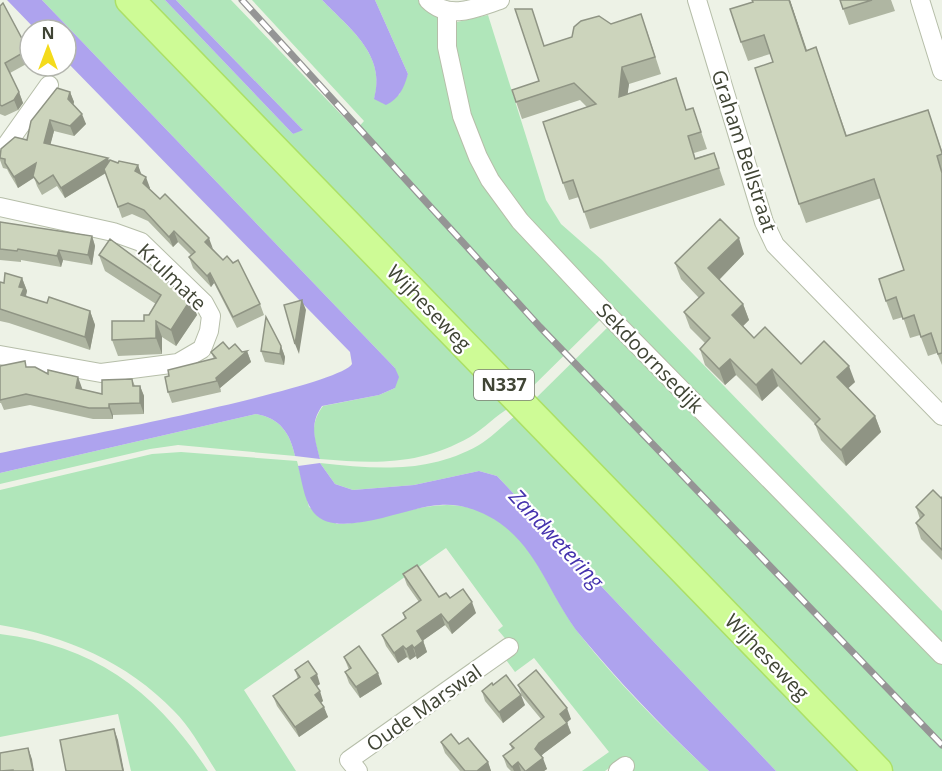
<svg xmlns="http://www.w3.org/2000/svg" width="942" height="771" viewBox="0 0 942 771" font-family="'Open Sans',sans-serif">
<rect width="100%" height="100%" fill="#edf2e6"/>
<g fill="#b0e6ba">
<path d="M 42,0 L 116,0 L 511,407 C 496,415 485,428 470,437 C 420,465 378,464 320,459 C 314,438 309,425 323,406 L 379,395 L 395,388 L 395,368 Z"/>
<path d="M 140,0 L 165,0 L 293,134 L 302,129 L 176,0 L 231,0 L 356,130 L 364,121 L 252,0 L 322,0 C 349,28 387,55 374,99 L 399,95 L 408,74 L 375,0 L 419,0 L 439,19 L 465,134 L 601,319 L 523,396 Z"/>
<polygon points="488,15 546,200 561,224 602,260 942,611 942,645 519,213 483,156 458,76 453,23"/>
<polygon points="609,326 942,664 942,771 886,771 530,404"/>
<path d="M 519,413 L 863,771 L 776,771 L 497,476 L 479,471 L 414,485 L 353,490 L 335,484 L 320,463 C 376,469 428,474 479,445 C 494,436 505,423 519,413 Z"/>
<path d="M 256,414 C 280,418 290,433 295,456 L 178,445 L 150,449 L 0,484 L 0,473 Z"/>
<path d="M 181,452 L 297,461 L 309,507 L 337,524 C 383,524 425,496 471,508 C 532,523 546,593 581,636 C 619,684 664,729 709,771 L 632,771 L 627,763 L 620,760 L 605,771 L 582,771 L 609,752 L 534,658 L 515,672 L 504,657 L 514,649 L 498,630 L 503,626 L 446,548 L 244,690 L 296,771 L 216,771 C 203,751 191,728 174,711 C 127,662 66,636 0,625 L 0,490 L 152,454 Z"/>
<path d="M 0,634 C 96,646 156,692 208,771 L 131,771 L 118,714 L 0,737 Z"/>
</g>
<g fill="#aea3ee">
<path d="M 7,0 L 42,0 L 395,368 L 399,377 L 395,388 L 379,395 L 322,406 C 309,425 315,438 320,459 L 295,456 C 290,433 280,418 256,414 L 0,473 L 0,453 C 47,443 337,388 352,364 L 350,352 L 66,61 L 66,30 L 36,30 Z"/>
<polygon points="165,0 176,0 303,130 293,134"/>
<path d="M 322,0 L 375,0 L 408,74 C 404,88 399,99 386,105 L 374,99 C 387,55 349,28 322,0 Z"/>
<path d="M 320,463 L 335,484 L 353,490 L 414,485 L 479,471 L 497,476 L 776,771 L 709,771 C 664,729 620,683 581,636 C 548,596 537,541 488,516 C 473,508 458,504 440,505 C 408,506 338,541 314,513 C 304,501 302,481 298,466 Z"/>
</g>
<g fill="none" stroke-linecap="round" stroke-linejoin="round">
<defs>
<g id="minor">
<path d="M 428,0 C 449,21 476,8 500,0"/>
<polyline points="697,0 764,222 775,245 942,416"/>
<polyline points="920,0 942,71"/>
<polyline points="447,12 447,47 462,116 478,157 490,180 520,221 610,317 942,655"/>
<polyline points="0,150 5,147 49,85"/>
<polyline points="0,207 113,232 141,242 204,303 211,316 209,331 202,349 178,363 101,373 0,355"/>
<polyline points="358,771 349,760 509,647"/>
<polyline points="618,771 625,766"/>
</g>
<polyline id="primary" points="130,0 878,771"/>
</defs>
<use href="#minor" stroke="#b6bea9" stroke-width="20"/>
<use href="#primary" stroke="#ace066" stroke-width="31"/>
<use href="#minor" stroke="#fff" stroke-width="18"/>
<use href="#primary" stroke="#cefb96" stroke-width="28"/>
<defs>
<polyline id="rail" points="242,0 540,327 942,745"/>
</defs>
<use href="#rail" stroke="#959595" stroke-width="7"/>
<use href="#rail" stroke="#fff" stroke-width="4.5" stroke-dasharray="14" stroke-linecap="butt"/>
</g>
<g fill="#afb6a2">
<polygon points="752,0 790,0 807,50 816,47 847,136 928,110 942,151 942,365 937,353 928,356 920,335 910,338 903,317 893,320 886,301 904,270 881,198 806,223 799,204 773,62 770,54 748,61 741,42 753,2"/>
<polygon points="840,0 891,0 895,11 849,25"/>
<polygon points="0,6 28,50 30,54 30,62 10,73 19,92 23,103 18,110 5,116 0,114"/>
<polygon points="611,24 647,31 661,74 629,84 627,94 687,110 693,108 707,149 694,153 695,158 714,153 725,185 590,229 579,197 569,200 563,183 587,107 580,100 522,119 512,90 539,81 544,46"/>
<polygon points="70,92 74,102 73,105 86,124 74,136 54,131 50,145 118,163 138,165 141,175 150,188 149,189 213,249 260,304 264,315 237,328 214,283 211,287 193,268 189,257 191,255 178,242 173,247 148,221 132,214 122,218 106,173 65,198 57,186 42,195 37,186 34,177 18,188 9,173 7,169 3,168 0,160 0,155 27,140"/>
<polygon points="0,222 92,236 95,246 92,265 63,260 61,267 21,260 21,262 0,260"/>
<polygon points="744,254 719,280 743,304 749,320 743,326 754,338 801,364 855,382 848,388 875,416 881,432 846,466 821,440 815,424 778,386 762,401 736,375 725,385 705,365 700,349 705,343 690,328 684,312 699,298 681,279 675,263"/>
<polygon points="99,255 197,315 176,346 162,337 162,354 118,356 112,340 144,321 156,304 105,271"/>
<polygon points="22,278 27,291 26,295 27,297 47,303 90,311 95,325 90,350 9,323 0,321 0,282 4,283"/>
<polygon points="281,346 285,357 284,365 265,362 261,351"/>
<polygon points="229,349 242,352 247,351 251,362 220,388 221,392 172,403 168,392 169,376 214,359 211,352"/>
<polygon points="0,366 27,367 82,388 82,389 102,394 132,379 135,386 140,386 144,396 144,414 113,415 113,419 93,419 30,405 4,410 1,403 0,403"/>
<polygon points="942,497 942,560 921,539 916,523 920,519 916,507"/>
<polygon points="403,574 439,597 450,598 476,613 452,634 445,625 423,640 427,652 417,659 416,656 410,660 407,657 398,663 386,646 382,635 405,619 403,613 419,602 407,585"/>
<polygon points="344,657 382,684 360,698 349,683 345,672 349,670"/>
<polygon points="295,670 320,684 316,686 323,701 321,703 328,717 299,737 277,706 273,696 298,679"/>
<polygon points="518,685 571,719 567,722 571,733 543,754 541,756 547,769 544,771 511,771 507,767 503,756 512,749 510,744 541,719 522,696"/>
<polygon points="482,691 525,705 503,723 485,701"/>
<polygon points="441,742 459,744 488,762 491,771 460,771 445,753"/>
</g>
<g fill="#8f9484">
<polygon points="789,0 790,0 813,70 806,51"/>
<polygon points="622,67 629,84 625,114 619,97"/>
<polygon points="19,92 23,103 18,110 14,100"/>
<polygon points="70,92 74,102 72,110 68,99"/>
<polygon points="82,114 86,124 74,136 70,126"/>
<polygon points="50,120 54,131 48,154 44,143"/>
<polygon points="108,158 112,169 65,198 61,188"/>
<polygon points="36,163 40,174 18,188 14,177"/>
<polygon points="138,165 142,176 135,171"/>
<polygon points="146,177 150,188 147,194 143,183"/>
<polygon points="174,231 178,242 173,247 169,237"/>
<polygon points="92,236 95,246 92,265 88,255"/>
<polygon points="209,238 213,249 205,242"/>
<polygon points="739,238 744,254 714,285 708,268"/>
<polygon points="59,250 63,260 61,267 57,256"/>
<polygon points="210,273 214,283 211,287 207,276"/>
<polygon points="22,278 27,291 26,295 28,301 26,308 19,287"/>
<polygon points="191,299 197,315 176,346 171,330"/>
<polygon points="302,300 306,310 299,354 295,344"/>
<polygon points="743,304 749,320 738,331 732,315"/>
<polygon points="90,311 95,325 90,350 85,337"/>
<polygon points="156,321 162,337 162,354 156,338"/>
<polygon points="281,346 285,357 284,365 280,354"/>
<polygon points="247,351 251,362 220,388 221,392 216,378"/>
<polygon points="730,359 736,375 725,385 719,369"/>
<polygon points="849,366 855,382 843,393 837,377"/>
<polygon points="772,369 778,386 762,401 756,385"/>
<polygon points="78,377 82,388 80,399 76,388"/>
<polygon points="140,386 144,396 144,414 140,403"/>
<polygon points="109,404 113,415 113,419 109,408"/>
<polygon points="875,416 881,432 846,466 841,450"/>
<polygon points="472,602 476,613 452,634 448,623"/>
<polygon points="441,614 445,625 421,642 417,631"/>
<polygon points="423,641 427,652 417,659 414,648"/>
<polygon points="412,645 416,656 410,660 406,649"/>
<polygon points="403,646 407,657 398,663 394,653"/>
<polygon points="378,673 382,684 360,698 356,687"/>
<polygon points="317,674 320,684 314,688 311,678"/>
<polygon points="320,691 323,701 319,704 315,695"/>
<polygon points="521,695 525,705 503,723 499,712"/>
<polygon points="324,707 328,717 299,737 295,727"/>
<polygon points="567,708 571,719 564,725 560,714"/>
<polygon points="567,723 571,733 543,754 539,759 535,749 539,743"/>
<polygon points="114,729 118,740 124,771 123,771"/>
<polygon points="28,748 32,759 34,771 33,771"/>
<polygon points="543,758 547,769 544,771 526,771"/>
<polygon points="488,762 491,771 477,771"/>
<polygon points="518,762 521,771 514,771 512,767"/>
</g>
<g fill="#ccd4bc" stroke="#8f9484" stroke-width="1.5">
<polygon points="752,0 789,0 806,51 816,47 846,136 928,110 942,153 942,154 937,156 942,173 942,353 938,354 931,333 921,337 914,315 903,319 896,297 886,301 879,279 904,270 874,179 799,204 755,68 773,62 764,35 741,42 730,9 753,2"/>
<polygon points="840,0 872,0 843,9"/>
<polygon points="3,3 28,50 5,63 19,92 14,100 2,106 0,105 0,6"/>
<polygon points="515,9 532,9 544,46 572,37 574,27 581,21 599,16 611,24 641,14 655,57 622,67 619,97 676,78 686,110 693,108 701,132 688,136 695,159 714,153 719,168 584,212 573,180 563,183 543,122 596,104 574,83 516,102 512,90 539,81"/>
<polygon points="57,88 70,92 68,99 82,114 70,126 50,120 44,143 108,158 61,188 53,175 39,184 33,176 36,163 14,177 5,163 5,159 0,158 1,149 15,137 27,140 31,121"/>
<polygon points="110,160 118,163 119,161 138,165 135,171 146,177 143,183 160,199 165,194 209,238 205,242 223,260 227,256 233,263 238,260 260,304 233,317 210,273 207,276 189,257 195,252 174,231 169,237 144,210 128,203 118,207 104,169"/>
<polygon points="720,219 739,238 708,268 743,304 732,315 754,338 765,327 801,364 824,341 849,366 837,377 875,416 841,450 815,424 820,419 772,369 756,385 730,359 719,369 700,349 710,338 684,312 704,293 675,263"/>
<polygon points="0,222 92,236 88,255 59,250 57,256 18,249 17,251 0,249"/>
<polygon points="110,239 191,299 171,330 156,321 156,338 112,340 112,321 144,321 144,315 149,315 161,295 99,255"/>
<polygon points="5,273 22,278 19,287 24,288 21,295 47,303 49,297 90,311 85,337 0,309 0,282 4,283"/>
<polygon points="302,300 295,344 284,305"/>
<polygon points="266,317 281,346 280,354 261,351"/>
<polygon points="223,342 229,349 235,344 242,352 247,351 216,378 217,381 168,392 165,377 169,376 168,370 216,358 211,352"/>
<polygon points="25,361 26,367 35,367 48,374 48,370 78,377 76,388 102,394 102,380 132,379 133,386 140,386 140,403 109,404 109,408 89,408 26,394 0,400 0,366"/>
<polygon points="933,490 941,498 942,497 942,550 916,523 924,515 916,507"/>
<polygon points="417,565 439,597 446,593 450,598 463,589 472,602 448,623 441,614 417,631 423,641 414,648 412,645 406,649 403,646 394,653 382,635 406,618 403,613 421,600 403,574"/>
<polygon points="359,646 378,673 356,687 345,672 351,668 344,657"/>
<polygon points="308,661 317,674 311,678 320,691 315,695 324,707 295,727 273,696 300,677 295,670"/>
<polygon points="536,670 567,708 560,714 567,723 539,743 535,749 543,758 526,771 525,771 518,762 512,767 503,756 514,748 510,744 544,717 518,685"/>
<polygon points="506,675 521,695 499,712 482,691 492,683 493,685"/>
<polygon points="114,729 123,771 66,771 60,740"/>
<polygon points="451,734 459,744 468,738 488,762 477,771 465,771 441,742"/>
<polygon points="28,748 33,771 13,771 13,770 0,771 0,753"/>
</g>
<g text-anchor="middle" stroke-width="4.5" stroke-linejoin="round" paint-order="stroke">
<rect fill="#fff" stroke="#797d72" stroke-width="1.5" x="474" y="370" width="60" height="30" rx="4.5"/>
<g font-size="18" font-weight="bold" fill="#404535">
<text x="504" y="391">N337</text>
</g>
<g font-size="20" fill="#404535" stroke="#fff">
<text transform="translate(744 151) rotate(72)" y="7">Graham Bellstraat</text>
<text transform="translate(172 277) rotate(44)" y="7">Krulmate</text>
<text transform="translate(429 308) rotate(46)" y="7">Wijheseweg</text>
<text transform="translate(650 358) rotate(46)" y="7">Sekdoornsedijk</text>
<text transform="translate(767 657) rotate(46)" y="7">Wijheseweg</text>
<text transform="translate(424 708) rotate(-35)" y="7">Oude Marswal</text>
</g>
<g font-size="21" font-style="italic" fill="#4532ae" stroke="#fff">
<text transform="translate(556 539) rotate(47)" y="7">Zandwetering</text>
</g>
</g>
<g transform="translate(48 48)"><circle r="28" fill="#ffffff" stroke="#b3b5ae" stroke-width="1.5"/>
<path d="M0-4.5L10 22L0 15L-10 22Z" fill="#f4db1b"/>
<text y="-9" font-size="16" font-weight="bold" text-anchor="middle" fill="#404535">N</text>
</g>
</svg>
